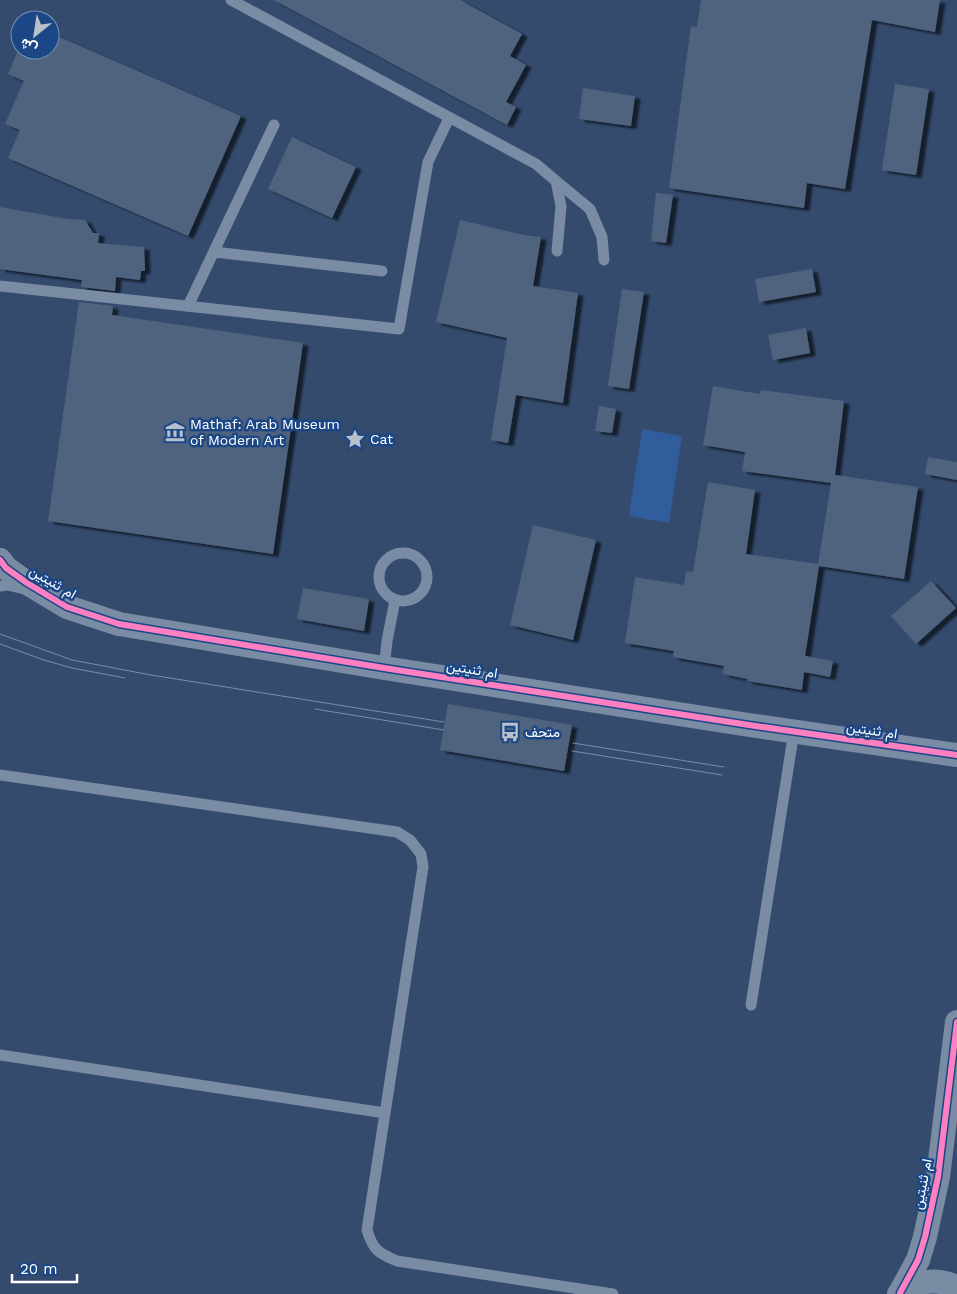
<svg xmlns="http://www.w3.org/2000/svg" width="957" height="1294" viewBox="0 0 957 1294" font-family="'Work Sans',Vazirmatn,sans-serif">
<defs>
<filter id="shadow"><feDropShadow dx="5.5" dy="3" stdDeviation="1" flood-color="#0009"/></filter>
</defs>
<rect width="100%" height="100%" fill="#344b6e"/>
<polygon fill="#305d9c" points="642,429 682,436 669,523 629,516"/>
<g fill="#50637e" filter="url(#shadow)">
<polygon points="274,0 460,0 522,34 510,56 526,65 506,102 516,107 507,125"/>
<polygon points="701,0 940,0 935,32 872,20 845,189 807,183 804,208 669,188 691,26 697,27"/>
<polygon points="50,33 241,116 188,236 8,158 20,130 5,124 24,81 8,74 20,46 20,50 50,50"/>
<polygon points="895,84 929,89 916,175 882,170"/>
<polygon points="583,88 635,96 631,126 579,119"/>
<polygon points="292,137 356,167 332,218 268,189"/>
<polygon points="656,193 673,195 666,243 651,241"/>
<polygon points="0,207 68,219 85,220 93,233 99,233 98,243 144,247 145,271 141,271 140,280 116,277 115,291 81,287 82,280 0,269"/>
<polygon points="460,220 524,235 541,237 533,286 578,293 563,403 516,395 508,443 491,440 507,338 436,322"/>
<polygon points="812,269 816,292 759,302 755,279"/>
<polygon points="622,289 644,292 629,389 608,386"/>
<polygon points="79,302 113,306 112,315 303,343 273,554 48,521"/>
<polygon points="806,328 810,353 773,360 768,335"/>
<polygon points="713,386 760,394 761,390 844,401 835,475 918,487 904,579 819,566 805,656 833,661 830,677 804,672 802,690 747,681 747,679 723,674 724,666 673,657 674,651 625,643 635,577 684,585 686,571 693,572 708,482 755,490 746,554 818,564 831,483 742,471 745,452 703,445"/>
<polygon points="599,406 616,409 612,433 595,431"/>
<polygon points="928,457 957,462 957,480 925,474"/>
<polygon points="533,525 596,540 573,640 510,625"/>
<polygon points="931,581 956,608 916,644 891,616"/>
<polygon points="303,588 369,599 364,631 297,619"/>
<polygon points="448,704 572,725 564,771 440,750"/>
</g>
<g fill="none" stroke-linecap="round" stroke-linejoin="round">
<g stroke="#7a8ba4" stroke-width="11">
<polyline points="231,0 536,164 556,181 561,206 557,251"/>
<polyline points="556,181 590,209 602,237 604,260"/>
<polyline points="214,252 382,271"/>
<polyline points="0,286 399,329 428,162 449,118"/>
<polyline points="188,306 274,125"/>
<circle cx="403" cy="577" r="24"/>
<polyline points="0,586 7,585 25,589"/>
<polyline points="384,668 387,641 395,600"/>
<path d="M 0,775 L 397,832 L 410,840 L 421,854 L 423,867 L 367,1230 C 373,1250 378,1253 397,1261 L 613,1294"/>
<polyline points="751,1005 794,731"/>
<polyline points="0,1055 385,1113"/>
</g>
<g stroke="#7a8ba4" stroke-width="24">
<polyline points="0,560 6,568 27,583 67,607 119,624 384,668 749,725 957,755"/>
<polyline points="900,1293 918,1260 925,1237 938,1177 957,1022"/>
<path d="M 899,1294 C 915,1282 938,1276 957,1288"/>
</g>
<g stroke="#7b8ca3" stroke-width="1">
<polyline points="0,634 72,660 151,675 444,722"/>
<polyline points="0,644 44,660 72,668 125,678"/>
<polyline points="315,709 444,730"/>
<polyline points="573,743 724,767"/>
<polyline points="572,751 722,775"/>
</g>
<defs>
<g id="cycleway">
<polyline points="0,560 6,568 27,583 67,607 119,624 384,668 749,725 957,755"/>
<polyline points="900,1293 918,1260 925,1237 938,1177 957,1022"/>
</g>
</defs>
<use href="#cycleway" stroke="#1c4786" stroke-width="9"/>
<use href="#cycleway" stroke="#ff80c0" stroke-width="6"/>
</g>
<defs>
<symbol id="museum-bare" viewBox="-9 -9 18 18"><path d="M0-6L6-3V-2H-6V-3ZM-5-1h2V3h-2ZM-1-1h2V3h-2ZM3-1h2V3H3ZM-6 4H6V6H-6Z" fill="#b8c0cc" stroke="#1c4786" stroke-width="2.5" paint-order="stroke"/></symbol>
<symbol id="sight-bare" viewBox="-9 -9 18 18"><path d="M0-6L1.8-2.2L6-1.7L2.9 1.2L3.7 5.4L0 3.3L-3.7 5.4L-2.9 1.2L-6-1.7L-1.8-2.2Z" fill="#b8c0cc" stroke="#1c4786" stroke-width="2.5" paint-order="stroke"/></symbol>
<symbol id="bus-bare" viewBox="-9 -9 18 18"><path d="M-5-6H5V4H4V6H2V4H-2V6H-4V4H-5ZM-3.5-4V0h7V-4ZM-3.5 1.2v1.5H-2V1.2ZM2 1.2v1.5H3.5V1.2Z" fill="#b8c0cc" stroke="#1c4786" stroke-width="2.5" paint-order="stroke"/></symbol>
</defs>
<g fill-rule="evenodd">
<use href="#museum-bare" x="161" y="418" width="28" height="28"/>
<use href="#sight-bare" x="341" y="425" width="28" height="28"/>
<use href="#bus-bare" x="496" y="718" width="28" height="28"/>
</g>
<g text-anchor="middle" stroke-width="5" stroke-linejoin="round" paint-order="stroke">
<g font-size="14" fill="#fff" stroke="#1c4786" text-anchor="start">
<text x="190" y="429">Mathaf: Arab Museum<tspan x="190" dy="16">of Modern Art</tspan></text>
<text x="370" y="444">Cat</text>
<text x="525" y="737">متحف</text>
</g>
<g font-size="14" fill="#fff" stroke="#1c4786">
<text transform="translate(53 582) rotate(30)" y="5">ام ثنيتين</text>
<text transform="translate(472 669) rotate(9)" y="5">ام ثنيتين</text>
<text transform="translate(872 730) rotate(8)" y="5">ام ثنيتين</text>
<text transform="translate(922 1184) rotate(-79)" y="5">ام ثنيتين</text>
</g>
</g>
<g transform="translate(35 35) rotate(210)"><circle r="24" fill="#1c4786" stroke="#7791b6"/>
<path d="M0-4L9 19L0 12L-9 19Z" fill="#b8c0cc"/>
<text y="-8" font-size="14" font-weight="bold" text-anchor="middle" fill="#ffffff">ش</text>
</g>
<path d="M12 1274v8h65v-8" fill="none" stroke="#ffffff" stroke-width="2.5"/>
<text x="20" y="1274" font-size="15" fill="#ffffff" stroke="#1c4786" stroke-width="4" paint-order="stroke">20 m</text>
</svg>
